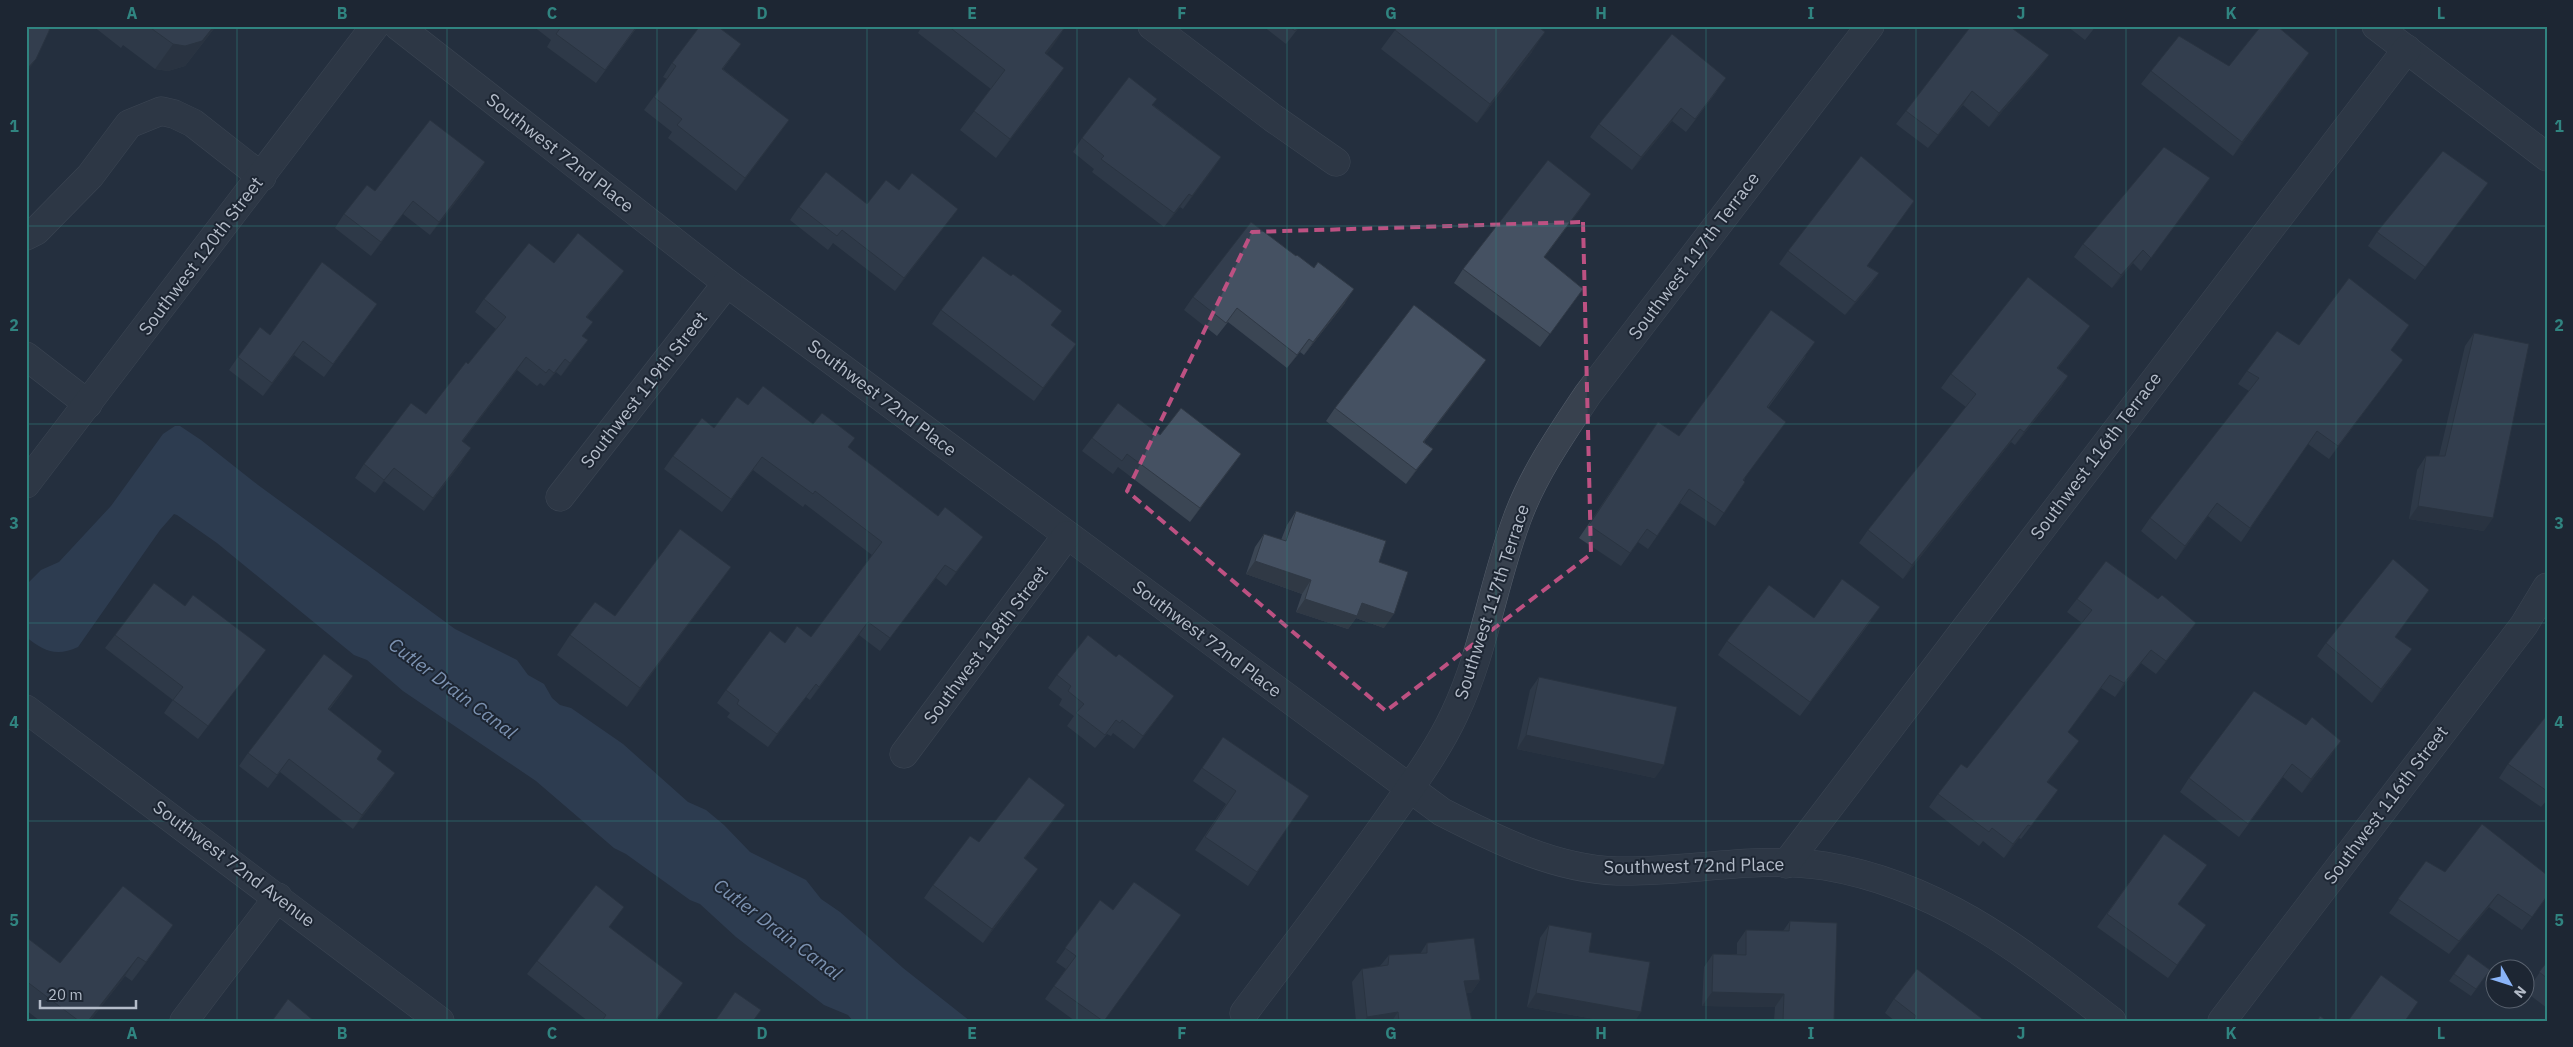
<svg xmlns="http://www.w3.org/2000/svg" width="2573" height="1047" viewBox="0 0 2573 1047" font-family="'IBM Plex Sans',sans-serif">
<rect width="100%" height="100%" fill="#242f3e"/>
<path fill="#394c67" d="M 175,426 L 180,426 L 201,440 L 258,485 L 455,629 L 517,660 L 528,675 L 544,684 L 552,698 L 560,705 L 571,708 L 623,744 L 688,802 L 706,810 L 724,825 L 750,852 L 806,880 L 821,899 L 840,912 L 903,968 L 970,1021 L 853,1021 L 848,1015 L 824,1005 L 736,937 L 700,904 L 690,900 L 626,854 L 614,848 L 536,781 L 403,691 L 367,660 L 354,655 L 217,543 L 177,515 L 174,514 L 160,530 L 78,647 C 56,657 44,651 26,637 L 26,585 L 41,570 L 59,562 L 111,506 L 163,434 Z"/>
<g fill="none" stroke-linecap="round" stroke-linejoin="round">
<defs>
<g id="minor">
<path d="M 398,26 L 727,283 L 1442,812 C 1497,840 1555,869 1617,871 C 1686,873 1756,855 1825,866 C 1942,886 2021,951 2112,1021"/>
<polyline points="1152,26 1273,118 1336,162"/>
<polyline points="2376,26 2547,157"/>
<polyline points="26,236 36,231 90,176 129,124 161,111 174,114 193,123 262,177"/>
<polyline points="26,356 88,404"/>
<polyline points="26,484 375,26"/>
<polyline points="560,497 727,283"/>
<polyline points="26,709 440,1021"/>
<polyline points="904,754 1067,535"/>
<polyline points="1786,864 2407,49"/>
<path d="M 1244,1013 C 1294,946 1345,881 1393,812 C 1415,781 1439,748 1455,713 C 1484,652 1493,583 1517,519 C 1533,475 1562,433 1588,394 L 1870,26"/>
<polyline points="184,1021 278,897"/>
<polyline points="2222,1021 2524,625 2547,587"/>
</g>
</defs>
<use href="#minor" stroke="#565f6c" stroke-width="29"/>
<use href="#minor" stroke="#38414e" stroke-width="28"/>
</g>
<g fill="#3b4654">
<polygon points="93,26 216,26 185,66 168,71 155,69 123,45 121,48"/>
<polygon points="533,26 638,26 596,83 547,47 551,40"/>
<polygon points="922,26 1066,26 1046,54 1051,87 996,158 960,130 991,89 918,33"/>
<polygon points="1263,26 1300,26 1286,44"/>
<polygon points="1398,26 1532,52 1477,123 1381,49"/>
<polygon points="2067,26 2096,26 2085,40"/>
<polygon points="741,44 723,69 789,120 736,191 668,138 672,132 644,110 667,79 663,77 672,63"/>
<polygon points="2309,53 2233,156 2141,84 2151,71 2229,66"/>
<polygon points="2049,55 2039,68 1989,127 1963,105 1928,148 1896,124 1906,111"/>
<polygon points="1717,91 1686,132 1672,121 1632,170 1590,137 1599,124"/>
<polygon points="1153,105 1221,157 1183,209 1180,207 1164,227 1092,172 1094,169 1073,152 1082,138"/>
<polygon points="485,162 476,176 430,235 403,214 371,256 335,228 344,214 375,191"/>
<polygon points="2210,178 2141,271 2133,263 2112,288 2074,257 2083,244"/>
<polygon points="2488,183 2415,280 2368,246 2377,232"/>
<polygon points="899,190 958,209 895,291 833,243 828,250 790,220 799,207 867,204"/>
<polygon points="1582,207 1544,257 1583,289 1540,347 1454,283 1463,269"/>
<polygon points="1788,251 1868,266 1879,273 1870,286 1845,315 1779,264"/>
<polygon points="554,263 624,271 614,284 587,317 582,337 588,340 561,376 556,372 544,386 540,383 537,386 517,370 463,441 462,462 424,511 384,481 375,493 355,478 364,464 426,414 468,364 496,329 475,312 484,299"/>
<polygon points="1193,297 1345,303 1304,355 1300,352 1287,368 1228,322 1217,336 1184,310"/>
<polygon points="377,304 324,377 294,355 263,396 229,370 238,357"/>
<polygon points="941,310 1076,344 1034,401 932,324"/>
<polygon points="2474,333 2484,531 2409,519 2417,470 2426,456 2439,456 2465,346"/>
<polygon points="2081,339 2058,368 2068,376 2059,390 2015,445 2011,442 1903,579 1859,543 1868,530 1966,407 1941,388 1951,374"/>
<polygon points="2299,345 2391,350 2393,373 2329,459 2308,444 2241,542 2208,516 2176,560 2141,531 2150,518 2249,391 2238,384 2247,371"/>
<polygon points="1806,356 1768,408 1744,481 1745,482 1715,526 1680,503 1648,549 1638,542 1621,566 1579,538 1658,422 1679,436"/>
<polygon points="1486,360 1424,442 1433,449 1406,484 1326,421 1335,408"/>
<polygon points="748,405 813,424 848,447 938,516 983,537 946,586 936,578 880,651 859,635 810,700 806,697 768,747 727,717 730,713 717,703 726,690 785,643 811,637 872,555 805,504 803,507 753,470 722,512 664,469 673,456 714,428"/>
<polygon points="1160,435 1241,454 1190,522 1118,467 1113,474 1082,451 1092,438"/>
<polygon points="1296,511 1379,562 1384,628 1356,618 1348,629 1296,612 1302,594 1246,574 1255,547 1264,534 1281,540 1287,525"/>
<polygon points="731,567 717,586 627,707 557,655 570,635"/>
<polygon points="2429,590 2395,637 2403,662 2372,703 2317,656 2326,643"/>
<polygon points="2077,599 2187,636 2156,674 2141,663 2115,697 2101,688 2068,732 2079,741 2048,782 2049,803 2021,839 2019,838 2004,858 1983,841 1979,846 1929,807 1938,794 1967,768 2082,623 2067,612"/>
<polygon points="1814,618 1871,621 1800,716 1718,655 1727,641"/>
<polygon points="115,635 256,663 198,739 164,713 173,700 105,648"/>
<polygon points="1057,675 1164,709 1134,749 1113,733 1111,736 1107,734 1095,748 1067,726 1074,716 1059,705 1062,699 1048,688"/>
<polygon points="1539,677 1655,778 1517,749 1530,690"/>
<polygon points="344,690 329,710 377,759 386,786 353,829 280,772 268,788 239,766 248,753"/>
<polygon points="2547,715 2547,800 2541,807 2499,778 2508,764"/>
<polygon points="1223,737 1309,796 1248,886 1195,850 1226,804 1193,781"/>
<polygon points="2332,754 2302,793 2283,777 2239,837 2180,792 2189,778"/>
<polygon points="1065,805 1025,858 1029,882 983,943 924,898 933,885 979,842"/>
<polygon points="2164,834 2178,904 2206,925 2168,978 2097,927"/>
<polygon points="2426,861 2445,872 2547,897 2522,930 2489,907 2449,954 2389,913"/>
<polygon points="1100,900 1113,910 1105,1021 1075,1021 1045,999 1066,969 1056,962"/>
<polygon points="1790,921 1834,1021 1774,1021 1775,1007 1702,1006 1704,967 1713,954 1737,954 1737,943 1746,930 1783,931"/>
<polygon points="1549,925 1589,952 1635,1021 1606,1021 1527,1007 1540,938"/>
<polygon points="610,927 674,996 656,1021 588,1021 527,974 537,961"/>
<polygon points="26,937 60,963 160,944 132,981 125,976 90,1021 40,1021 26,1010"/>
<polygon points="1427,943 1480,980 1471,993 1466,993 1472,1021 1356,1021 1352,982 1362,969 1380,966 1389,955 1420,954"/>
<polygon points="2468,954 2490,970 2471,996 2449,981"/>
<polygon points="2547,962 2547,1008 2526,992"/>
<polygon points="1894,999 1985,1021 1895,1021 1885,1013"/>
</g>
<g fill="#303945">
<polygon points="214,26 216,26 185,66 168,71 155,69 173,44"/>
<polygon points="1066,26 1053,46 1032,73 1045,53"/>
<polygon points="1545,32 1532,52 1477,123 1490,104"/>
<polygon points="2309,53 2300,67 2233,156 2242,142"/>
<polygon points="2049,55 2039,68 1989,127 1999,113"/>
<polygon points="36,59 26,74 26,70"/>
<polygon points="1064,68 1051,87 996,158 1010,139"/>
<polygon points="1972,91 1963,105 1928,148 1938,135"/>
<polygon points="1681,108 1672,121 1632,170 1641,157"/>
<polygon points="789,120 780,133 736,191 745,178"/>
<polygon points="1221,157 1212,171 1183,209 1192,196"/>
<polygon points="485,162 476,176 430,235 439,222"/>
<polygon points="2210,178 2201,192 2141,271 2151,258"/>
<polygon points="2488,183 2479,196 2415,280 2425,267"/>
<polygon points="1189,194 1180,207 1164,227 1174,213"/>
<polygon points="1591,194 1582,207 1535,270 1544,257"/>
<polygon points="413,201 403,214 371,256 381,242"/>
<polygon points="958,209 948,222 895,291 904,278"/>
<polygon points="2143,250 2133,263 2112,288 2121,275"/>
<polygon points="624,271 614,284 577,330 586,317"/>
<polygon points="1879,273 1870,286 1845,315 1855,302"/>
<polygon points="1354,289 1345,303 1304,355 1313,342"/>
<polygon points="2090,326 2081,339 2048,381 2057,368"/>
<polygon points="1309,339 1300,352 1287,368 1297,355"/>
<polygon points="588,340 578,354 561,376 570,363"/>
<polygon points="303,341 294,355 263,396 272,383"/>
<polygon points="1076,344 1067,357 1034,401 1043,388"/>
<polygon points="526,357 517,370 453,454 462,441"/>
<polygon points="565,359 556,372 544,386 554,373"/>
<polygon points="1486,360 1477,373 1414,455 1423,442"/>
<polygon points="2403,360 2393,373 2329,459 2338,446"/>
<polygon points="2068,376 2059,390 2015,445 2024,432"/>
<polygon points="2020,429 2011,442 1903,579 1912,565"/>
<polygon points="471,448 462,462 424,511 433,498"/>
<polygon points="1433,449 1423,462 1406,484 1416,470"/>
<polygon points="1241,454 1232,467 1190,522 1200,508"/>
<polygon points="394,468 384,481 375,493 384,480"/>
<polygon points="2217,503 2208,516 2176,560 2185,546"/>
<polygon points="2418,506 2493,518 2484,531 2409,519"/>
<polygon points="983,537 974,550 946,586 956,572"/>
<polygon points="1255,561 1311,580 1302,594 1246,574"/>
<polygon points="945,565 936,578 880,651 890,638"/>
<polygon points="731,567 717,586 627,707 640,688"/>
<polygon points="1305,599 1362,603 1394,614 1384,628 1356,618 1348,629 1296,612"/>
<polygon points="868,622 859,635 810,700 819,687"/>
<polygon points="2196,623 2187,636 2156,674 2166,661"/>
<polygon points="2412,649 2403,662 2372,703 2381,689"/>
<polygon points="2151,650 2141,663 2115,697 2124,683"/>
<polygon points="353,676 344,690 319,722 328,709"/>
<polygon points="816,684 806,697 768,747 777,734"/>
<polygon points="1174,696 1164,709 1134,749 1143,736"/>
<polygon points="1526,735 1664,765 1655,778 1517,749"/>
<polygon points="2079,741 2070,754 2038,795 2047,782"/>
<polygon points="2341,741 2332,754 2302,793 2311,779"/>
<polygon points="395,773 386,786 353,829 362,815"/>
<polygon points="2058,790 2049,803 2021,839 2031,826"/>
<polygon points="1065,805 1056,818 1015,871 1024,858"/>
<polygon points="2028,825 2019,838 2004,858 2013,844"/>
<polygon points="1038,869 1029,882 983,943 992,929"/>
<polygon points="2498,894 2489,907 2449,954 2459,941"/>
<polygon points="173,925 160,944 132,981 146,962"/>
<polygon points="138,957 125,976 90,1021 88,1021"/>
<polygon points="1480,980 1471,993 1455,994 1464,981"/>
<polygon points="683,983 656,1021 655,1021"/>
<polygon points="1712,992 1784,994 1775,1007 1702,1006"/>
<polygon points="1536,993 1641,1012 1635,1021 1606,1021 1527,1007"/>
<polygon points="1398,1012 1392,1021 1364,1021 1367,1017"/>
</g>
<g fill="#455162" stroke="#303945">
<polygon points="26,26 50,26 49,31 36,59 26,70"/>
<polygon points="148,26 214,26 202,41 185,46 173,44"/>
<polygon points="560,26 637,26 605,70 556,34 561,27"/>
<polygon points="700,26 717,26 741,44 722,69 789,120 745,178 677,125 682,119 654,97 676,66 672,63"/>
<polygon points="948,26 1066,26 1045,53 1064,68 1010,139 974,111 1005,70"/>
<polygon points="1289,26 1299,26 1295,31"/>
<polygon points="1398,26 1537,26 1545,32 1490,104 1395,30"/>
<polygon points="1971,26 2009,26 2049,55 1999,113 1972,91 1938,135 1906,111"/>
<polygon points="2261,26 2277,26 2309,53 2242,142 2151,71 2179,36 2229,66"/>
<polygon points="1672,34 1726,78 1695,119 1681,108 1641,157 1599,124"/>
<polygon points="1129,77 1157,99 1152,105 1221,157 1192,196 1189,194 1174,213 1101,159 1104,156 1082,138"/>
<polygon points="430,120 485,162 439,222 413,201 381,242 344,214 367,185 375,191"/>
<polygon points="2164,147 2210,178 2151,258 2143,250 2121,275 2083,244"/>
<polygon points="2443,151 2488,183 2425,267 2377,232"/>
<polygon points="1861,156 1914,201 1867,266 1879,273 1855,302 1788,251"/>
<polygon points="1548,160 1591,194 1544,257 1583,289 1550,334 1463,269"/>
<polygon points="826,172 867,204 886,180 899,190 912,173 958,209 904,278 842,230 837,236 799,207"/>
<polygon points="1251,222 1296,256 1297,255 1314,268 1318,262 1354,289 1313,342 1309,339 1297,355 1237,308 1226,323 1193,297"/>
<polygon points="578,233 624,271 586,317 593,322 582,336 588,340 570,363 565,359 554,373 549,369 546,373 526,357 462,441 471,448 433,498 394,468 384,480 364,464 411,403 426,414 466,362 468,364 506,317 484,299 529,243 554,263"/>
<polygon points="983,256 1011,276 1013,274 1062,311 1051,325 1076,344 1043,388 941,310"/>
<polygon points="322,262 377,304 333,364 303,341 272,383 238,357 260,327 270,335"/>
<polygon points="2028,277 2090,326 2057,368 2068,376 2024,432 2020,429 1912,565 1868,530 1976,394 1951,374"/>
<polygon points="2349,278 2409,325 2391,350 2403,360 2338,446 2317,431 2250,528 2217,503 2185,546 2150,518 2259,378 2247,371 2277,331 2299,345"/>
<polygon points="1414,305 1486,360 1423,442 1433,449 1416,470 1335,408"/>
<polygon points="1771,310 1815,342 1767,407 1786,422 1743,480 1745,482 1724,513 1689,489 1657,536 1647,529 1630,553 1589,525 1658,422 1679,436"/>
<polygon points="2474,333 2529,344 2493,518 2418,506 2426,456 2445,456"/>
<polygon points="763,386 813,424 822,413 855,438 848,447 938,516 945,507 983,537 956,572 945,565 890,638 868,622 819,687 816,684 777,734 737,704 739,700 726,690 770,631 785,643 797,626 811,637 882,542 815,491 813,494 762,457 731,499 673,456 702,418 714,428 737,397 748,405"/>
<polygon points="1118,403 1160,435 1181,408 1241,454 1200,508 1127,454 1122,461 1092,438"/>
<polygon points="1296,511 1386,541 1379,562 1408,572 1394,614 1362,603 1357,616 1305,599 1311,580 1255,561 1264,534 1286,541"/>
<polygon points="680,529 731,567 640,688 570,635 595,602 615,616"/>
<polygon points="2393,559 2429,590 2395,637 2412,649 2381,689 2326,643"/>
<polygon points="2106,561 2158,599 2162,595 2196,623 2166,661 2151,650 2124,683 2110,675 2068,732 2079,741 2047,782 2058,790 2031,826 2028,825 2013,844 1992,828 1989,832 1938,794 1961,764 1967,768 2092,610 2077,599"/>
<polygon points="1842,579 1880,607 1810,702 1727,641 1769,585 1814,618"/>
<polygon points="154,583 185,606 193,595 266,650 208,726 173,700 183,687 115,635"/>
<polygon points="1088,635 1116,657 1119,654 1174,696 1143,736 1122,720 1120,723 1116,720 1105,735 1076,713 1084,704 1068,691 1071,686 1057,675"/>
<polygon points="324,654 353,676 328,709 382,751 377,759 395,773 362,815 289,759 277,775 248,753"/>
<polygon points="1539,677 1677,707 1664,765 1526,735"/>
<polygon points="2254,691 2306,725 2312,717 2341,741 2311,779 2292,764 2248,824 2189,778"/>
<polygon points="2547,715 2547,791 2508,764"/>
<polygon points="1223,737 1309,796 1257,872 1205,837 1236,791 1202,768"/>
<polygon points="1029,777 1065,805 1024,858 1038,869 992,929 933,885 970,836 979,842"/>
<polygon points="2482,824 2547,875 2547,896 2532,917 2498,894 2459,941 2398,899 2426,861 2445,872"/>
<polygon points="2164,834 2207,865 2178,904 2206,925 2177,965 2107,914"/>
<polygon points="1134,882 1181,915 1104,1021 1103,1021 1054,986 1076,956 1065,948 1100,900 1113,910"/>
<polygon points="596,885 624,907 609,927 683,983 655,1021 602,1021 606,1015 537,961"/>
<polygon points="123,886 173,925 146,962 138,957 88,1021 79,1021 26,981 26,937 60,963"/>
<polygon points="1790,921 1837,923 1834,1021 1783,1021 1784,994 1712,992 1713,954 1746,955 1746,930 1789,931"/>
<polygon points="1549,925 1592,933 1589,952 1650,962 1641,1012 1536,993"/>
<polygon points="1474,938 1480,980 1464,981 1472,1021 1399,1021 1398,1012 1367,1017 1362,969 1388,965 1389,955 1427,953 1427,943"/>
<polygon points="2468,954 2490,970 2476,989 2454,974"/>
<polygon points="2547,962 2547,978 2539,972"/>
<polygon points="1917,969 1985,1021 1913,1021 1916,1016 1894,999"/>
<polygon points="2381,975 2418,1002 2405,1021 2348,1021"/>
<polygon points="735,992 761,1010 753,1021 715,1021"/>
<polygon points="288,999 314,1021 272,1021"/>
<polygon points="2320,1016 2327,1021 2317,1021"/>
</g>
<path d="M0 0H2573V1047H0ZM 1583,222 L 1591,554 L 1386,711 L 1127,491 L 1252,232 Z" fill="#242f3e" fill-opacity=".55" fill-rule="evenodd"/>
<path fill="none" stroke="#bd5182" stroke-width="4" stroke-dasharray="10 6" stroke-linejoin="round" d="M 1583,222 L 1591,554 L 1386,711 L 1127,491 L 1252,232 Z"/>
<path fill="none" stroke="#308480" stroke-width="1" stroke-opacity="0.55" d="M 237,26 L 237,1021M 447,26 L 447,1021M 657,26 L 657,1021M 867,26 L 867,1021M 1077,26 L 1077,1021M 1287,26 L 1287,1021M 1496,26 L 1496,1021M 1706,26 L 1706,1021M 1916,26 L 1916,1021M 2126,26 L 2126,1021M 2336,26 L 2336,1021M 26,226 L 2547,226M 26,424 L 2547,424M 26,623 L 2547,623M 26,821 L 2547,821"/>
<g text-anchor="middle" stroke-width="4" stroke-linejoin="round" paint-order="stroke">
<g font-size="18" fill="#b4bcc9" stroke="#1d2633">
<text transform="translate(560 153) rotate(38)" y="6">Southwest 72nd Place</text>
<text transform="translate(201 256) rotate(-53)" y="6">Southwest 120th Street</text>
<text transform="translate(1694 256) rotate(-53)" y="6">Southwest 117th Terrace</text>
<text transform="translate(644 390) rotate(-52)" y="6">Southwest 119th Street</text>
<text transform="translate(882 398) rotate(37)" y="6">Southwest 72nd Place</text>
<text transform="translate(2096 456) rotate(-53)" y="6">Southwest 116th Terrace</text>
<text transform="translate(1492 602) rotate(-72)" y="6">Southwest 117th Terrace</text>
<text transform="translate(1207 639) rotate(37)" y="6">Southwest 72nd Place</text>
<text transform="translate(986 645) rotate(-53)" y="6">Southwest 118th Street</text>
<text transform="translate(2386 805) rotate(-53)" y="6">Southwest 116th Street</text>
<text transform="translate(234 864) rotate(37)" y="6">Southwest 72nd Avenue</text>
<text transform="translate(1694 866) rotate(-1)" y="6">Southwest 72nd Place</text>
</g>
<g font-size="19" font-style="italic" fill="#7c92b1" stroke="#1d2633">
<text transform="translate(453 688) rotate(37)" y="7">Cutler Drain Canal</text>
<text transform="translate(778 929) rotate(37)" y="7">Cutler Drain Canal</text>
</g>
</g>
<rect width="2573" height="1047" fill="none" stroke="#1d2633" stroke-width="55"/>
<g transform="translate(2510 984) rotate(129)"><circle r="24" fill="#1d2633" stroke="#59626f"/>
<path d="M0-4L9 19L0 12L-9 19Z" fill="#8ab4f8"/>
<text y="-8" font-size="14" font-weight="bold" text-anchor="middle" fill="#b4bcc9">N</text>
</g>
<path d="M40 1000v8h96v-8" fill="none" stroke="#b4bcc9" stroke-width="2.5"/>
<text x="48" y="1000" font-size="15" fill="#b4bcc9" stroke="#1d2633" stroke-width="4" paint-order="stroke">20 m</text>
<rect x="28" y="28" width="2518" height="992" fill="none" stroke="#308480" stroke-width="2"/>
<g font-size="16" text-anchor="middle" font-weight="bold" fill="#308480">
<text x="132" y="19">A</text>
<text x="342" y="19">B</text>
<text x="552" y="19">C</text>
<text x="762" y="19">D</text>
<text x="972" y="19">E</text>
<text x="1182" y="19">F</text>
<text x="1391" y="19">G</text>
<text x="1601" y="19">H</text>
<text x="1811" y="19">I</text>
<text x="2021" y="19">J</text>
<text x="2231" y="19">K</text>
<text x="2441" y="19">L</text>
<text x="14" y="132">1</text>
<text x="2559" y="132">1</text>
<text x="14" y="331">2</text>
<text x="2559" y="331">2</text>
<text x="14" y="529">3</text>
<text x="2559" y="529">3</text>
<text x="14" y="728">4</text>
<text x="2559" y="728">4</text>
<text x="14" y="926">5</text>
<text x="2559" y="926">5</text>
<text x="132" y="1039">A</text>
<text x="342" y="1039">B</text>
<text x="552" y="1039">C</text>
<text x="762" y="1039">D</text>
<text x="972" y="1039">E</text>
<text x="1182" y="1039">F</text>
<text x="1391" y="1039">G</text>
<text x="1601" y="1039">H</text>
<text x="1811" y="1039">I</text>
<text x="2021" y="1039">J</text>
<text x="2231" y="1039">K</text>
<text x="2441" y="1039">L</text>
</g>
</svg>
